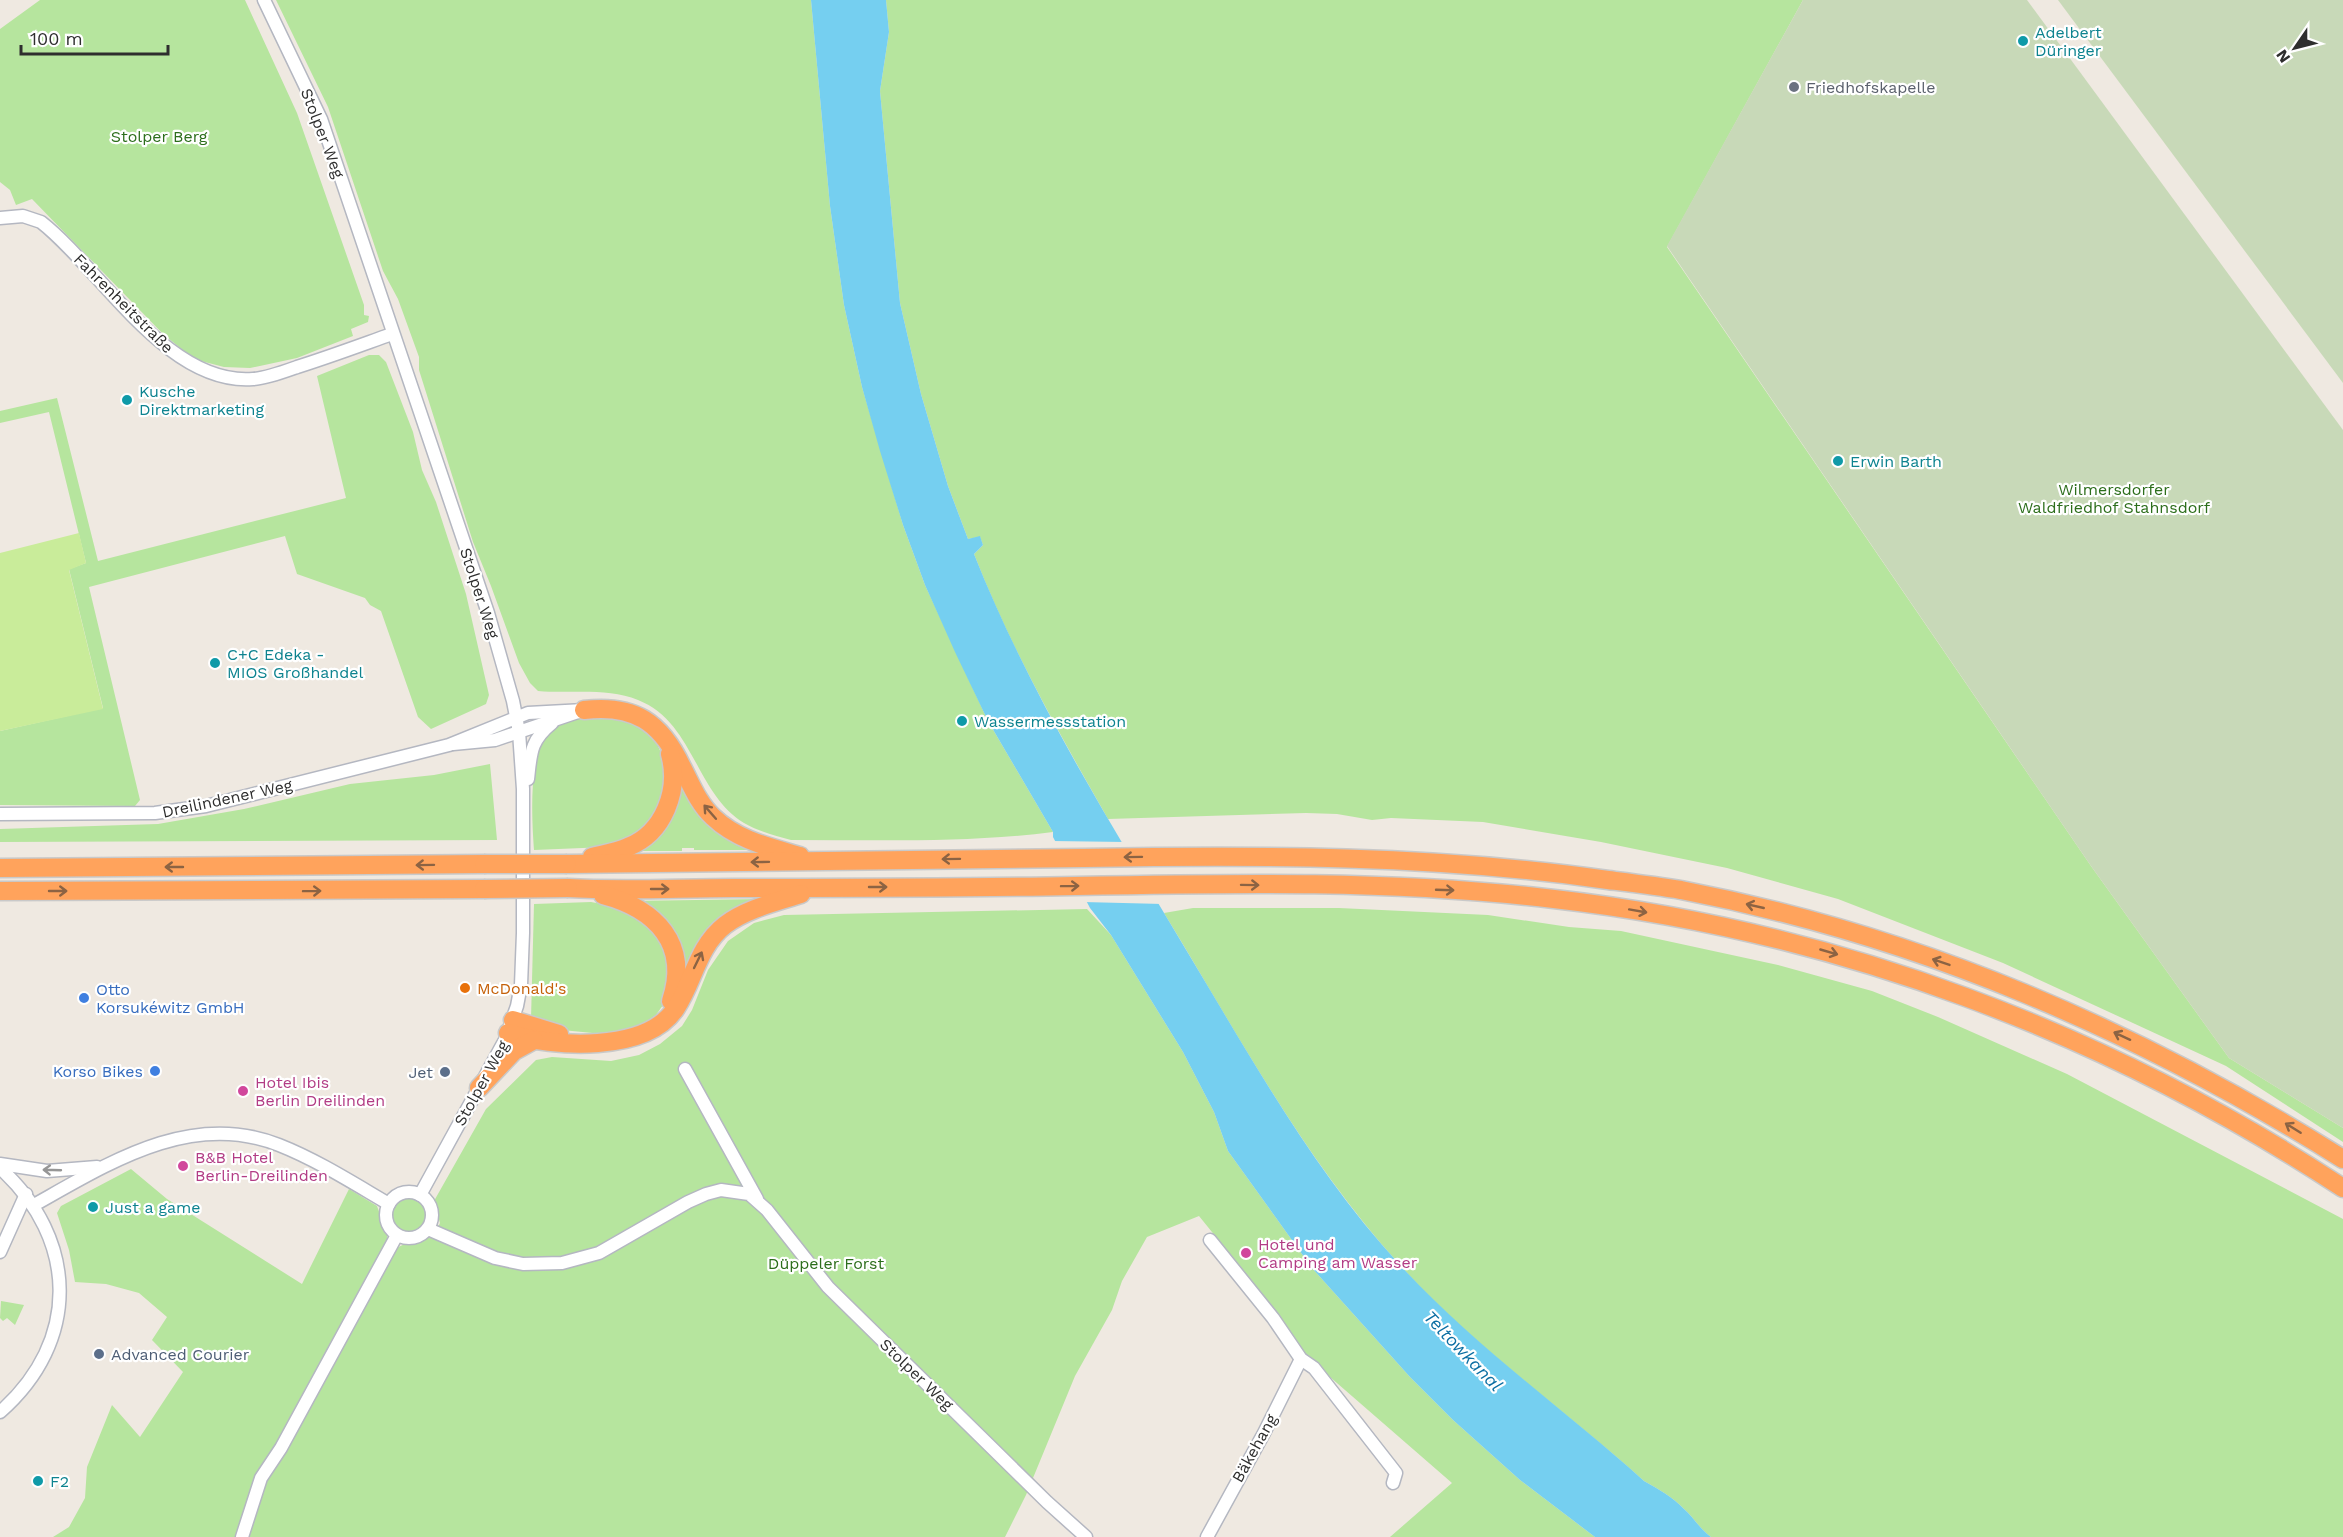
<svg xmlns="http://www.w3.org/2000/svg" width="2343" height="1537" viewBox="0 0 2343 1537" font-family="'Work Sans',sans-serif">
<rect width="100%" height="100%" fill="#efe9e1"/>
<g fill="#b6e59e">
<polygon points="40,0 245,0 297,113 364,305 364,315 369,316 368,322 351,329 353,336 297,358 250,368 224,367 201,361 189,355 163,334 32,199 16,205 10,190 0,182 0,29"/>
<path d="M 276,0 L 811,0 L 830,206 L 844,305 L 862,387 L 903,525 L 925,585 L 988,721 L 1053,832 C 966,843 878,840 791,840 C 775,836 758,831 744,823 C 695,793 694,722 638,700 C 607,687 571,694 538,691 L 530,683 L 519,663 L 491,586 L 473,542 L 419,370 L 419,357 L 398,299 L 383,271 L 328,107 Z"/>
<path d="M 886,0 L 1803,0 L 1667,247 L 2091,866 L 2229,1058 L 2343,1128 L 2343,1142 L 2226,1066 L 2003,963 L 1838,899 L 1727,868 L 1601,842 L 1483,822 L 1391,818 L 1372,820 L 1337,814 L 1306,813 L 1108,819 C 1059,733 1010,647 974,554 L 983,545 L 980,537 L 968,539 L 948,486 L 921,394 L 900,303 L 880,91 L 889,32 Z"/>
<polygon points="369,355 379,355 386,362 413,432 422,470 436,502 466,594 489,695 486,704 431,729 418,717 381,611 370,605 365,598 297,574 285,536 89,587 140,800 135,806 0,805 0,731 103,708 69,569 86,563 49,412 0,423 0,411 57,398 98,561 346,498 317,376"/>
<path d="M 603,715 L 629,721 L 643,730 L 656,742 L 664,759 L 667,778 L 657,813 L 644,829 L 607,847 L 534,850 C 532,821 527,747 552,727 C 562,720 590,718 603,715 Z"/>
<polygon points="490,764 497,840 0,842 0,829 158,824 244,809 350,784 434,775"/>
<polygon points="676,779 756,850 694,850 694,848 682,848 682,851 632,851"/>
<polygon points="763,899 741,909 680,989 680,967 629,901"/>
<polygon points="591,902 623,908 652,926 668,954 668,993 663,1005 656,1015 636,1029 613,1035 562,1030 531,1019 534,904"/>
<path d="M 1193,908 L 1339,908 L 1488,915 L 1569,927 L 1621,931 L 1778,965 L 1872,991 L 1938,1017 L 2067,1074 L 2343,1219 L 2343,1537 L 1711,1537 C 1700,1529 1694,1518 1684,1509 C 1673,1497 1658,1489 1644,1481 C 1563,1408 1472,1346 1399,1264 C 1304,1159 1237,1033 1164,913 Z"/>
<path d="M 1087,909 L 1111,935 L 1183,1052 L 1214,1112 L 1228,1151 L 1312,1268 L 1410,1377 L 1453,1420 L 1520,1480 L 1595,1537 L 1390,1537 L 1452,1483 L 1307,1357 L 1276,1311 L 1199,1216 L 1147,1237 L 1122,1281 L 1112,1310 L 1075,1376 L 1026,1495 L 1005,1537 L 53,1537 L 69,1527 L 85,1498 L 87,1467 L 112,1405 L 140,1437 L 183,1372 L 152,1340 L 167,1317 L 139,1293 L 106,1284 L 75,1282 L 69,1250 L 57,1213 L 61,1206 L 131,1169 L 167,1199 L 302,1284 L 349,1189 L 377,1206 L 387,1234 L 387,1244 L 396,1249 C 404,1242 423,1240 434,1236 L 440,1223 L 434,1201 L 486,1109 L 536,1060 L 552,1057 L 611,1061 L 639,1055 L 660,1044 L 682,1026 L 692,1010 L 708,970 L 728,941 L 754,923 L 784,915 Z"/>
<circle cx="408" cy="1215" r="18"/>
<polygon points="1,1301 24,1305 15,1325 7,1318 3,1321 0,1318"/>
</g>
<g fill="#c8d9b8">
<polygon points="1803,0 2027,0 2343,430 2343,1128 2229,1058 2091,866 1667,246"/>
<polygon points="2058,0 2343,0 2343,383"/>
</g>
<polygon fill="#c9ec9a" points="79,533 86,563 69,570 103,709 0,731 0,553"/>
<path fill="#75cff0" d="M 811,0 L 886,0 L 889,32 L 880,91 L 900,303 L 921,394 L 948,486 L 968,539 L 980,536 L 983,545 L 974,554 C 1030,695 1111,824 1188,953 C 1253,1061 1315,1173 1400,1265 C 1474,1346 1563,1408 1644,1481 C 1658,1489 1673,1497 1684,1509 C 1694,1518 1700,1529 1711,1537 L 1595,1537 L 1520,1480 L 1453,1420 L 1410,1377 L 1312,1268 L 1228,1151 L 1214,1112 L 1183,1052 L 1111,935 L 1090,908 L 1053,837 L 1053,832 L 988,721 L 955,652 L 925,585 L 903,525 L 880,451 L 862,387 L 844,305 L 830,206 Z"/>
<polygon fill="#efe9e1" points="1052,841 1125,842 1163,904 1083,902"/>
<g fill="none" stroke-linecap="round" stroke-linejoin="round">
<defs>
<g id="minor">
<polyline points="264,0 321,119 488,613 513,701 519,732 523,789 523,933 521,985 517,1006 505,1040 420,1195"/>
<path d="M 0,218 L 23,216 L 41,222 C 101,269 167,386 253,379 C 267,378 283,372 297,367 C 329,357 361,345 392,334"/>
<polyline points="453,744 495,740 578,712"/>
<path d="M 528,779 C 531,753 530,741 552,723"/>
<polyline points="0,814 155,813 206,806 449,745 528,713 584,710"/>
<polyline points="685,1069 757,1199"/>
<polyline points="0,1164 47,1171 97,1167"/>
<path d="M 0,1168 C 78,1239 81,1341 0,1412"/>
<circle cx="409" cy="1215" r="23"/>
<path d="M 34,1205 C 109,1163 191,1110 279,1145 C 317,1160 353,1183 389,1204"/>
<polyline points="428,1229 495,1258 523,1264 562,1263 599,1253 688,1202 706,1194 721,1190 749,1194 767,1210 828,1287 1047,1502 1086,1537"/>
<polyline points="1210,1240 1273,1318 1301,1359 1314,1368 1396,1473 1393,1483"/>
<polyline points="0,1252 26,1194"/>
<polyline points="242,1537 261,1478 281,1448 397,1235"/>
<polyline points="1207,1537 1264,1433 1301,1359"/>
</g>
<g id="highway">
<path d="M 584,710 C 634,704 661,722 682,767 C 691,784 698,803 713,817 C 737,840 769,847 800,856"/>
<path d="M 592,857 C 604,854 617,852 628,847 C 664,833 680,790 670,754"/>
<path d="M 567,864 C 739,862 911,860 1083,858 C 1259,855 1434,855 1608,880 C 1632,883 1657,886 1681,890 C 1920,936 2137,1030 2343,1159"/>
<polyline points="0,868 484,864"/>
<path d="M 568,888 C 623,891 678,888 734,888 C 847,888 961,888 1075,886 C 1234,883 1396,880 1554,899 C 1836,931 2106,1032 2343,1188"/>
<polyline points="0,891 484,889"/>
<path d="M 603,895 C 656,909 690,944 671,1001"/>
<polyline points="513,1020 559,1034"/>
<path d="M 508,1033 C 553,1048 647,1053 676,1008 C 694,981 697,947 725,925 C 746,909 776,902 801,894"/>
<polyline points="479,1088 514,1051 534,1040"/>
</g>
</defs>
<use href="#minor" stroke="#b4b7c1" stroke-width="15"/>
<use href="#highway" stroke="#c9c9c9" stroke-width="21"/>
<use href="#minor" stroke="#fff" stroke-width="12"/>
<use href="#highway" stroke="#ffa35c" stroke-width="18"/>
<defs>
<g id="highway-bridge">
<polyline points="484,864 567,864"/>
<polyline points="484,889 568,888"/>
</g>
</defs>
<use href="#highway-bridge" stroke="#c9c9c9" stroke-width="21" stroke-linecap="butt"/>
<use href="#highway-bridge" stroke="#ffa35c" stroke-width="18"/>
</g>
<defs><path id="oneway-shaft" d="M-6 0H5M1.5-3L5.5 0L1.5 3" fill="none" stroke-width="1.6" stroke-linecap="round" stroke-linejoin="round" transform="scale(1.5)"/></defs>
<g stroke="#8c6343">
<use href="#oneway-shaft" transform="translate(710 812) rotate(-131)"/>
<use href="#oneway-shaft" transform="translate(1133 857) rotate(179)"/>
<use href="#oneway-shaft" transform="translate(951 859) rotate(179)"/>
<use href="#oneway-shaft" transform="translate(760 862) rotate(179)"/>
<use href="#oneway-shaft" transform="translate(425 865) rotate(179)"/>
<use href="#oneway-shaft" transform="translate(174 867) rotate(180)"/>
<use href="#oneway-shaft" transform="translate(1250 885) rotate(1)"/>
<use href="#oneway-shaft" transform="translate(1070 886) rotate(-1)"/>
<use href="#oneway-shaft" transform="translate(878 887)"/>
<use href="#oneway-shaft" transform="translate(660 889)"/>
<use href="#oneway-shaft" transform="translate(1445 890) rotate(2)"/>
<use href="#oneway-shaft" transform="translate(58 891)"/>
<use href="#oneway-shaft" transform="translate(312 891) rotate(-1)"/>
<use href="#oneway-shaft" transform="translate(1755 906) rotate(-167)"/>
<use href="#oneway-shaft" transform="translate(1638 911) rotate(10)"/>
<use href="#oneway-shaft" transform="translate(1829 952) rotate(16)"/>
<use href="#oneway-shaft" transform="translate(698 960) rotate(-64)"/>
<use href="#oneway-shaft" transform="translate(1941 962) rotate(-161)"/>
<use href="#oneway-shaft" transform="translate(2122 1036) rotate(-155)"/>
<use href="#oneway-shaft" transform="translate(2293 1128) rotate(-148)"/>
</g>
<use stroke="#969696" href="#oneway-shaft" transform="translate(52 1170) rotate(-178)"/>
<g fill="#0f9aa8" stroke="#fff" stroke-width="2">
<circle cx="2023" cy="41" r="6"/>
<circle cx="127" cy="400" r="6"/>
<circle cx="1838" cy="461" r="6"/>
<circle cx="215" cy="663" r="6"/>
<circle cx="962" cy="721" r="6"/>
<circle cx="93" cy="1207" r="6"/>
<circle cx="38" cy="1481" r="6"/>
</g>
<circle fill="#6b7280" stroke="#fff" stroke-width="2" cx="1794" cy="87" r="6"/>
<circle fill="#e8710a" stroke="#fff" stroke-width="2" cx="465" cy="988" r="6"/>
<g fill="#3f7fe0" stroke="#fff" stroke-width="2">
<circle cx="84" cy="998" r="6"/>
<circle cx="155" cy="1071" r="6"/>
</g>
<g fill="#5c6f8a" stroke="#fff" stroke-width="2">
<circle cx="445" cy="1072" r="6"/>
<circle cx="99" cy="1354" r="6"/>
</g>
<g fill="#d1479c" stroke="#fff" stroke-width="2">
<circle cx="243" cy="1091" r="6"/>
<circle cx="183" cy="1166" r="6"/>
<circle cx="1246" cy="1253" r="6"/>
</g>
<g text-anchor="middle" stroke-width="4.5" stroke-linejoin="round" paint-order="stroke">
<g font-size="16" fill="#0d838f" stroke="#fff" text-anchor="start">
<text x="2035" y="38">Adelbert<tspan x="2035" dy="18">Düringer</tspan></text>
<text x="139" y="397">Kusche<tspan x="139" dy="18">Direktmarketing</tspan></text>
<text x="1850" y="467">Erwin Barth</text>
<text x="227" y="660">C+C Edeka -<tspan x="227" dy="18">MIOS Großhandel</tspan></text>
<text x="974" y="727">Wassermessstation</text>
<text x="105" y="1213">Just a game</text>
<text x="50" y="1487">F2</text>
</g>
<g font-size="16" fill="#5b616d" stroke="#fff" text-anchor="start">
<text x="1806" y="93">Friedhofskapelle</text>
</g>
<g font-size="16" fill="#2e2e2e" stroke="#fff">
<text transform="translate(323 133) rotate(69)" y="6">Stolper Weg</text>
<text transform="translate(124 303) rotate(45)" y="6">Fahrenheitstraße</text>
<text transform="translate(480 593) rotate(72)" y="6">Stolper Weg</text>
<text transform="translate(227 798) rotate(-12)" y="6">Dreilindener Weg</text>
<text transform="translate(481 1083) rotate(-61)" y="6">Stolper Weg</text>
<text transform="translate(917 1374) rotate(44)" y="6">Stolper Weg</text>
<text transform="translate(1254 1448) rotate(-61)" y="6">Bäkehang</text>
</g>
<g font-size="16" fill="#2c6e1b" stroke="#fff">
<text x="159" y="142">Stolper Berg</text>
<text x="2114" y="495">Wilmersdorfer<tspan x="2114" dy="18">Waldfriedhof Stahnsdorf</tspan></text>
<text x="826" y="1269">Düppeler Forst</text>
</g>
<g font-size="16" fill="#c56008" stroke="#fff" text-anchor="start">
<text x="477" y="994">McDonald's</text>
</g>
<g font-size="16" fill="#366cbe" stroke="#fff" text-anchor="start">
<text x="96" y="995">Otto<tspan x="96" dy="18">Korsukéwitz GmbH</tspan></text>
<text x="143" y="1077" text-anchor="end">Korso Bikes</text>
</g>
<g font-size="16" fill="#4e5e75" stroke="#fff" text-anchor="end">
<text x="433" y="1078">Jet</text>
<text x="111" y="1360" text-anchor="start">Advanced Courier</text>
</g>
<g font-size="16" fill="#b23c85" stroke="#fff" text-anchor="start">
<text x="255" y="1088">Hotel Ibis<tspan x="255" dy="18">Berlin Dreilinden</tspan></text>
<text x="195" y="1163">B&amp;B Hotel<tspan x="195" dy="18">Berlin-Dreilinden</tspan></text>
<text x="1258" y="1250">Hotel und<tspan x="1258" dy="18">Camping am Wasser</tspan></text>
</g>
<g font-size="18" font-style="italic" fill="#0d6fa3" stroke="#fff">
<text transform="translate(1463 1351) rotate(46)" y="6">Teltowkanal</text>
</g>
</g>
<g transform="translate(2295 48) rotate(235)" stroke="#ffffff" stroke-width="4.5" paint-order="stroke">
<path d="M0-4.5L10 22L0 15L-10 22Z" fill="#2e2e2e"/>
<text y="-9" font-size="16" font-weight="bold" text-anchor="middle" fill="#2e2e2e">N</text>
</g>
<path d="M21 45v9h147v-9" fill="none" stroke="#2e2e2e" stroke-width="3"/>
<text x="30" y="45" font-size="18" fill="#2e2e2e" stroke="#ffffff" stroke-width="4.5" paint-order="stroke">100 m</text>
</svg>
